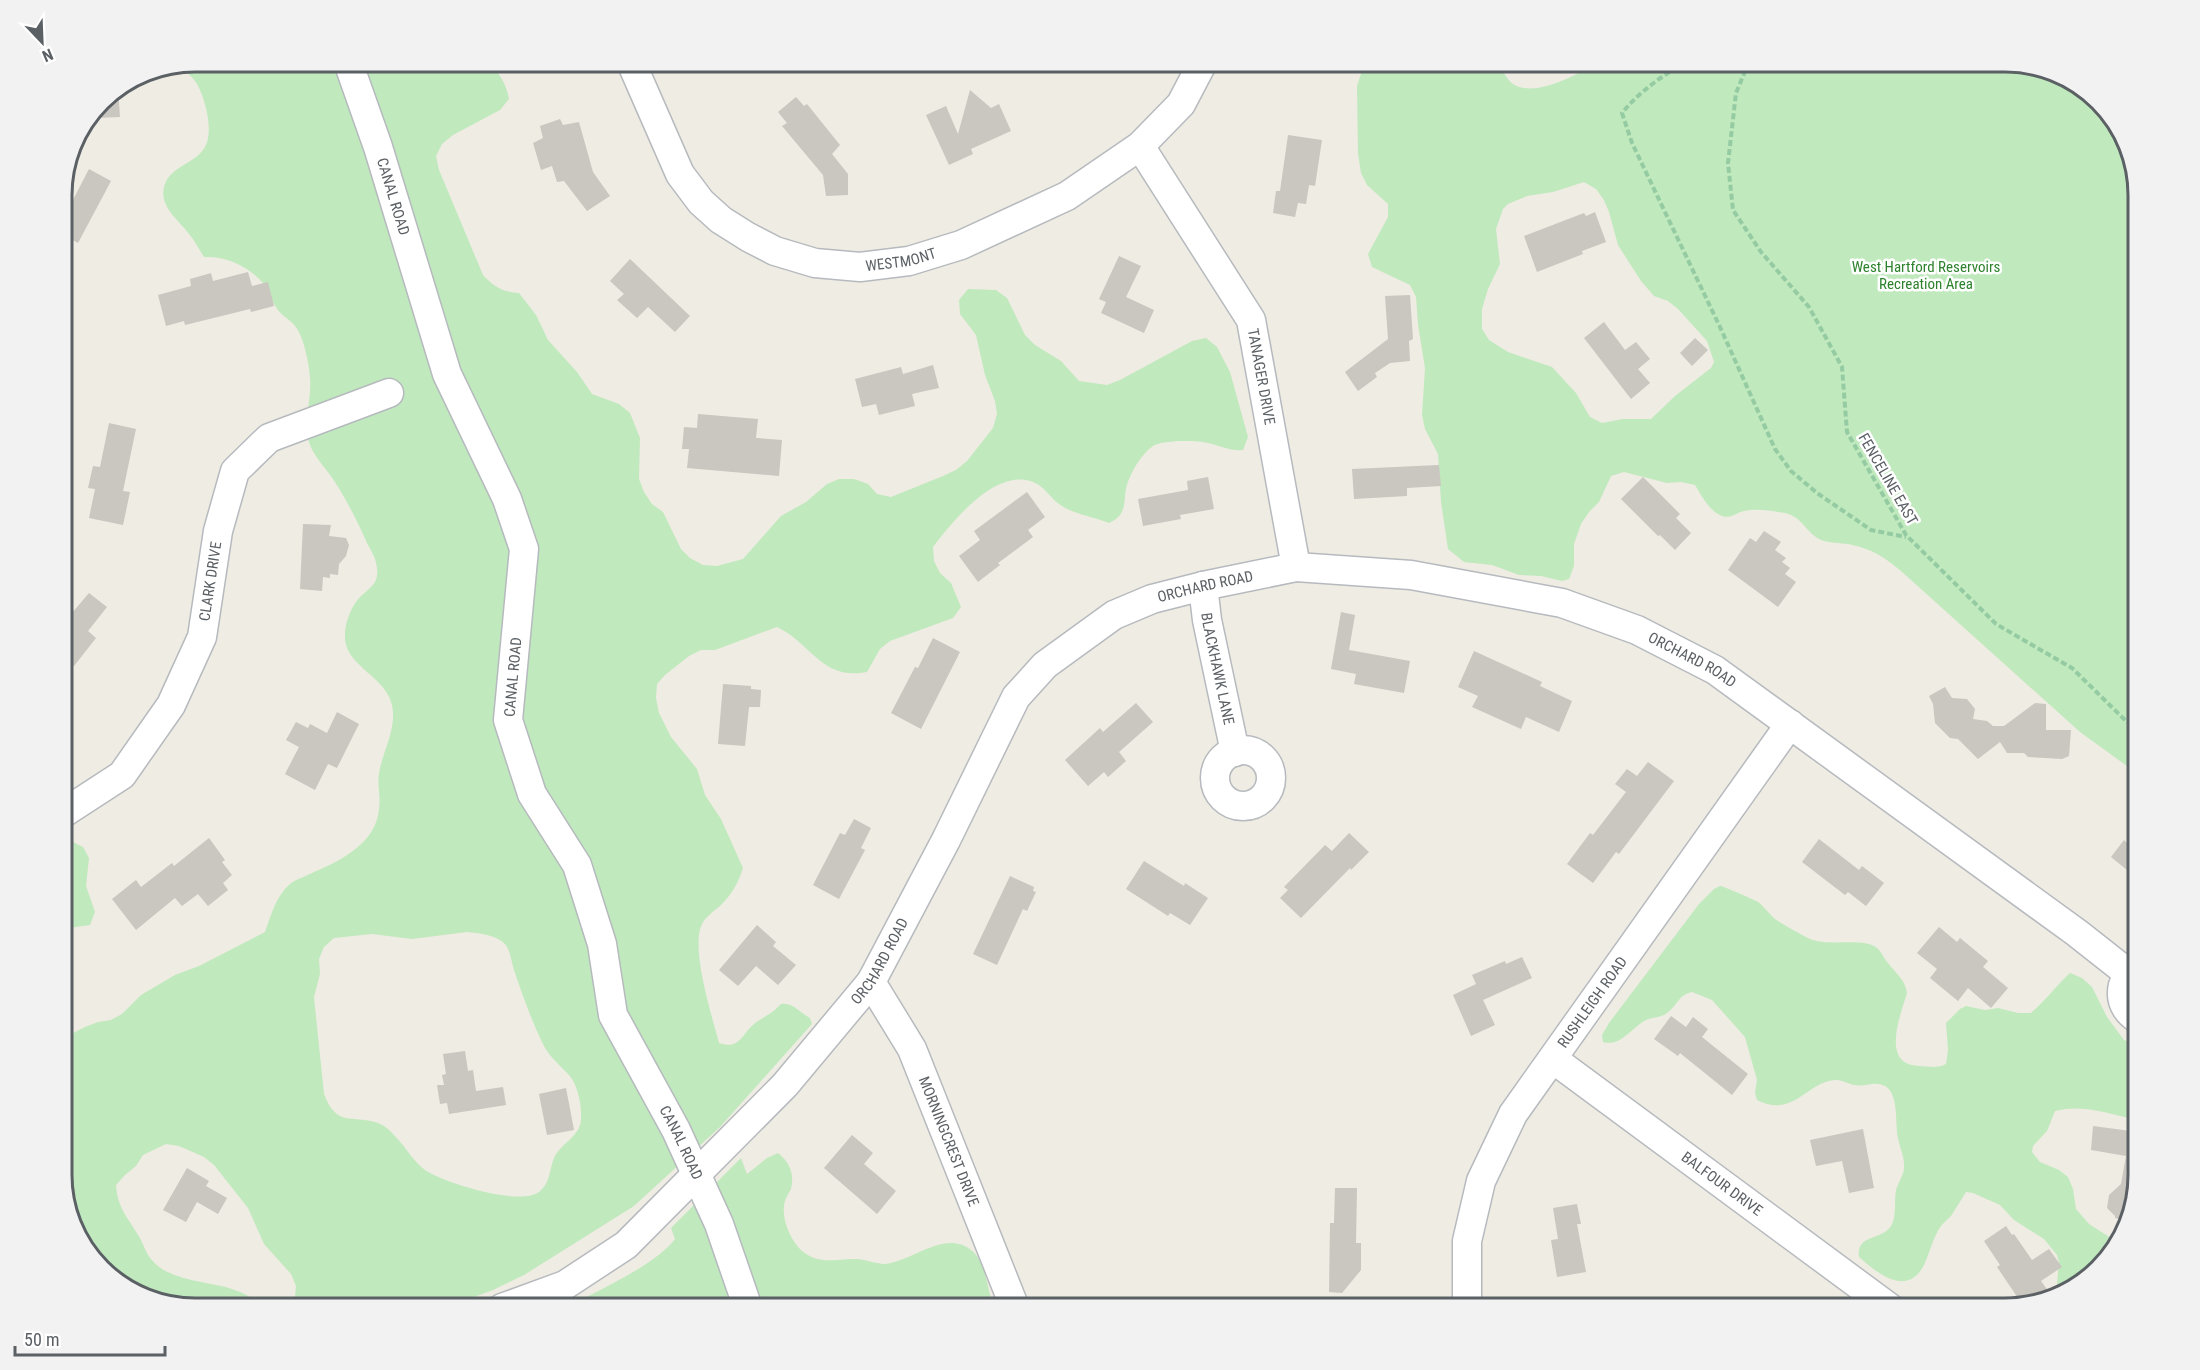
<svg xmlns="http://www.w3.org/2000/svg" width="2200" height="1370" viewBox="0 0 2200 1370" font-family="'Roboto Condensed',sans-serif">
<rect width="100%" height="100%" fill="#efece3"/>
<g fill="#c0e9bd" fill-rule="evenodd">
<path d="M 195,62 L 488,62 C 500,74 506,83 509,99 L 500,110 L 453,135 L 442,144 L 436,156 L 439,170 L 483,275 C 494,287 503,292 519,293 L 536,315 L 548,340 L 577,372 L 592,394 L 619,404 L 630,413 L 640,438 L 639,479 L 644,492 L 652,504 L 663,512 L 681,549 L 690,558 L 703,565 L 717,566 L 743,559 L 781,516 L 806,502 L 827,484 L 839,479 L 854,479 L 868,484 L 877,494 L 891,497 L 943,476 L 956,470 L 967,461 L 993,428 L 997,414 L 995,401 L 985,375 L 976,335 L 960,314 L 959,300 L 968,289 L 996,290 L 1007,298 L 1025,335 L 1035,345 L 1061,361 L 1079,381 L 1107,385 L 1120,380 L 1192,341 L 1206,338 L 1217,347 L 1230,372 L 1248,437 L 1243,450 C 1229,451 1221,446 1208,443 C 1197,440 1162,440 1153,446 C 1141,454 1129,475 1126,489 C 1124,497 1126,507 1120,515 C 1118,518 1113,521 1109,523 C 1096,518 1072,513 1062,506 C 1050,499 1045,485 1030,481 C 994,470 952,522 933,547 L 934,561 L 940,573 L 951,583 L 961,607 L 953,618 L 890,641 L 880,649 L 867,672 C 822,681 811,643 777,627 L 715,650 L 701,650 L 689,656 L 665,675 L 657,684 L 656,698 L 659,713 L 671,737 L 697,769 L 705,795 L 721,819 L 743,868 C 739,881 732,894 722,904 C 716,910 706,916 702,924 C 690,948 712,1016 719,1043 C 740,1050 741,1035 754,1024 C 764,1016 771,1015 781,1004 C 793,1002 800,1013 810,1018 L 812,1024 L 720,1127 L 634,1206 L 524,1275 L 493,1290 L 444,1308 L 294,1308 L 296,1286 L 291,1274 L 264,1244 L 248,1208 L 214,1165 L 204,1157 L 179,1146 L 166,1144 L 143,1155 L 136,1166 L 125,1175 L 116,1185 C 118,1209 127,1216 138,1235 C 143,1242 145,1252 151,1259 C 168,1281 207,1281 232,1289 C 245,1293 256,1301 268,1308 L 195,1308 L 128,1290 L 80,1242 L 62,1184 L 62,1042 L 73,1033 L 85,1027 L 98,1022 L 111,1020 L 122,1014 L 141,995 L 175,975 L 199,966 L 265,932 C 271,915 276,896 290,884 C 296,879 307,876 314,872 C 342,860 376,843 379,809 C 381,797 377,786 379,773 C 383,749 400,724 390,699 C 380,674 343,664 345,634 C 345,622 352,605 360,597 C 371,586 381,583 376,563 C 375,556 370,549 367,543 C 357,520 346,499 333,479 C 325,467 315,458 310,445 C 302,424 312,400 310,378 C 309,364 304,337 295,326 C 290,319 280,315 276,307 C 271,300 269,290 263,283 C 248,266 226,256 204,257 C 199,249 195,241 189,234 C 179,220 159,207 164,187 C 169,167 193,164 203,150 C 215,136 206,100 197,84 C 192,76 185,71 178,65 ZM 467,932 C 478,933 497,935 505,944 C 511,952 511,961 514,970 C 522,994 531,1019 542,1042 C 549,1057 557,1062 567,1073 C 578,1083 582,1106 581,1120 C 580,1136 562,1143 555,1156 C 549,1168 551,1183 539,1192 C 520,1206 450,1184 430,1173 C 418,1167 410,1154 402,1144 C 395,1136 388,1127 378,1123 C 351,1114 337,1128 324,1094 L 314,997 L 320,974 L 319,959 L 324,947 L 334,938 L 372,934 L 412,939 Z"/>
<path d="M 1365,62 L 1497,62 C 1501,68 1507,80 1513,84 C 1536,99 1580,72 1601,62 L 2005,62 L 2072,80 L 2120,128 L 2138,186 L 2138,774 L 2080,732 L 1901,571 C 1883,556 1872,549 1848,544 C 1840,543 1829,543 1821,540 C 1806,533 1803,517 1785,513 C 1772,511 1756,508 1744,511 C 1736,513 1730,519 1722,516 C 1709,511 1702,496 1695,485 L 1681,482 L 1667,483 L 1624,472 L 1611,476 L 1599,502 L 1589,512 L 1581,524 L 1574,544 L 1574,566 L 1569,579 L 1562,581 L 1541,576 L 1519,575 L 1492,565 L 1464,562 L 1448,549 L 1441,502 L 1438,454 L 1425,429 L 1422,415 L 1425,368 L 1418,325 L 1416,297 L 1410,285 L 1372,267 L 1368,254 L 1388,217 L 1388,204 L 1367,185 L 1361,173 L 1358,154 L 1357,86 ZM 1584,182 L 1596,189 L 1604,200 L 1609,212 L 1618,245 L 1641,281 L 1654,296 L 1668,301 L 1678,309 L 1707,341 L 1714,362 L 1711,368 L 1675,396 L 1651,419 L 1623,419 L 1602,423 L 1590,417 L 1576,393 L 1552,367 L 1508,352 L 1489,340 L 1482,329 L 1482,309 L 1488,289 L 1500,264 L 1496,229 L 1503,209 L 1508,204 L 1527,196 L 1553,192 Z"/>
<polygon points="71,841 83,847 89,858 86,886 95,912 90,925 62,929 62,842"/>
<path d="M 1720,886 C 1725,887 1753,899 1758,902 C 1765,907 1770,916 1778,921 C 1788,927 1800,934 1810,939 C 1829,947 1864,937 1877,948 C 1882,952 1884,959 1888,963 C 1896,974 1905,979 1907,993 C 1901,1014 1880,1064 1918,1066 C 1928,1066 1937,1069 1946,1064 L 1948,1050 L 1946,1023 L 1960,1009 L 1966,1006 L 1985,1010 L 1998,1008 L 2018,1013 L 2031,1013 C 2045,1001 2056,986 2070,973 L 2082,978 L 2092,987 L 2107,1017 L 2124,1040 L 2138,1045 L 2138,1119 L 2133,1119 C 2106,1113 2082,1104 2055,1111 L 2047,1131 L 2033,1146 L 2032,1152 L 2040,1162 L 2059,1170 L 2068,1177 L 2073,1189 L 2076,1209 L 2089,1224 L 2111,1238 L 2123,1234 L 2120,1242 L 2072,1290 L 2056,1295 L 2059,1262 L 2057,1255 L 2044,1239 L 2014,1220 L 2000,1205 L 1973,1193 L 1966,1192 C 1961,1200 1956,1208 1951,1216 C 1948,1219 1944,1222 1941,1226 C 1933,1237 1930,1252 1924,1265 C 1907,1298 1877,1273 1859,1257 C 1856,1234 1881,1241 1891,1226 C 1897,1216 1894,1201 1896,1190 C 1898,1183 1903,1176 1904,1169 C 1905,1157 1900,1149 1898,1138 C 1894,1121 1902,1080 1872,1084 C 1866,1085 1860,1086 1854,1085 C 1849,1084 1842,1080 1837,1080 C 1807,1080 1795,1119 1757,1100 L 1755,1093 L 1757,1080 L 1745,1037 L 1712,1000 L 1692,992 C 1678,995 1678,1005 1667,1013 C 1661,1018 1651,1017 1644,1021 C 1631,1029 1620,1047 1603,1042 L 1602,1035 L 1609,1023 L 1699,904 L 1714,889 Z"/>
<path d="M 778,1153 C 789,1162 795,1173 791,1189 C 789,1193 786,1197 785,1201 C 780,1216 790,1240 802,1251 C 820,1266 837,1258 858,1259 C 867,1260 877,1264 885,1264 C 913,1261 945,1229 971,1250 C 987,1262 987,1291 994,1308 L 565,1308 C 595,1292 656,1265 675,1239 L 671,1228 L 741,1158 L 747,1174 L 767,1158 Z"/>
</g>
<g fill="#cac6c0">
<polygon points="118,89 120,117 98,118 98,105 101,100"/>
<polygon points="970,90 991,108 999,104 1011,131 971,149 973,154 949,165 926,115 946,106 958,134"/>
<polygon points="796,97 804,106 807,104 840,145 832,154 848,174 848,195 826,196 823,175 782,126 787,123 778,112"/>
<polygon points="560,119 563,125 579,122 593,172 610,196 587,211 564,181 557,182 552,166 541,170 533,143 543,138 540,126"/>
<polygon points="1288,135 1322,140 1315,186 1309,185 1306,204 1298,203 1295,217 1273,213 1276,191 1280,191"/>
<polygon points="89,169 111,181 78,243 62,234 62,221"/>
<polygon points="1595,212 1606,242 1582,251 1583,254 1537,272 1524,236 1584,213 1586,216"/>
<polygon points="1119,256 1141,266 1126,297 1154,310 1144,333 1101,313 1106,302 1099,299"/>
<polygon points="630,259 690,316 675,332 648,307 637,318 617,300 624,294 610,281"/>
<polygon points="248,272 252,286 268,282 274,306 251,312 250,309 185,325 184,321 166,326 158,295 191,286 190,279 211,273 213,281"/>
<polygon points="1410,295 1413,339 1409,341 1410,361 1390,363 1375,373 1377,377 1358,391 1345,372 1388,339 1385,296"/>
<polygon points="1604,322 1625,350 1636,342 1650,359 1638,369 1650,383 1631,399 1584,338"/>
<polygon points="1695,338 1708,350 1692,366 1680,353"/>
<polygon points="933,365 939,388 912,394 915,406 879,415 876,404 862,407 855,379 901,367 903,374"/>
<polygon points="698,414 758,419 756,438 782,440 779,476 687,468 689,449 682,449 684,427 697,428"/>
<polygon points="109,423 136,429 123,491 130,492 123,525 89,518 95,489 88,488 93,466 100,467"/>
<polygon points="1439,465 1441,486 1407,488 1407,496 1354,499 1352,469"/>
<polygon points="1208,477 1214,509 1180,515 1181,519 1143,526 1138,499 1188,490 1187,481"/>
<polygon points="1643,477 1680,514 1676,518 1691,533 1675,550 1660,535 1658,536 1621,499"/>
<polygon points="1027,492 1045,517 1028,530 1033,537 998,563 1000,565 978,582 959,556 980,540 974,531"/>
<polygon points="303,524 331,525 329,536 346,538 349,545 346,556 339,564 338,575 330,574 330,578 323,577 322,591 300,589"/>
<polygon points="1764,531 1781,542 1775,550 1786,558 1782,562 1790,568 1785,574 1796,582 1778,607 1728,570 1750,538 1756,542"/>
<polygon points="89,593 107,607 88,631 96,638 74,666 62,657 62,605 72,613"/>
<polygon points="1341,612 1355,615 1349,650 1410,661 1404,693 1354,684 1356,674 1331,669"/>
<polygon points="933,638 960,652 921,729 891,713 915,667 918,668"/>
<polygon points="1474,651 1542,682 1540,686 1572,701 1559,732 1526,717 1521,729 1472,707 1478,696 1458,687"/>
<polygon points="723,684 751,686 751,689 761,690 760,707 749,707 745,746 718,744"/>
<polygon points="1945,687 1952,698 1967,699 1975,709 1973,719 1987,721 1993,726 2004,726 2035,703 2046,704 2046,730 2071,730 2069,756 2062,759 2028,757 2024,753 2007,753 2000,742 1978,759 1958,739 1950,738 1935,723 1933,704 1929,696"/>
<polygon points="1136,703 1153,722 1119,752 1126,761 1108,777 1104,772 1088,786 1065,760 1100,728 1103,732"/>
<polygon points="337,712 359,724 337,768 328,764 315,790 285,774 299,747 286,740 296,722 308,728 310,724 327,733"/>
<polygon points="1648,762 1674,781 1619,854 1616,852 1593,883 1567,864 1590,833 1593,835 1626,792 1615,784 1627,769 1637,776"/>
<polygon points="854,819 871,828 861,848 865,850 839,899 813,885 840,833 845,835"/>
<polygon points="2138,828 2138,855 2127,870 2111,857 2124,840 2127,843"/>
<polygon points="1349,833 1369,852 1351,870 1350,868 1301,918 1280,898 1288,890 1284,887 1325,845 1332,851"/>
<polygon points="209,838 225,860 222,862 232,875 223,883 228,890 208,906 198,894 182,906 175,898 136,930 112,899 136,880 141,887 172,863 174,866"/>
<polygon points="1819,839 1859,870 1862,866 1884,883 1866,906 1848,892 1845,895 1802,862"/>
<polygon points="1144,861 1184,886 1185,883 1208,898 1190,925 1170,913 1168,916 1126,889"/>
<polygon points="1010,876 1034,887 1033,891 1036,892 1027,911 1023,909 997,965 973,954"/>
<polygon points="757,925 776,942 773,946 796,965 778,985 756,966 738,986 719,970"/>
<polygon points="1939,927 1957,942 1960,938 1988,961 1983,967 2008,988 1991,1008 1968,988 1958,1001 1930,978 1937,969 1917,953"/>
<polygon points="1522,957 1532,978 1483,1000 1495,1025 1471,1036 1453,995 1476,984 1472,975 1505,961 1506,964"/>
<polygon points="1671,1016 1686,1027 1693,1017 1708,1029 1702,1037 1748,1074 1732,1095 1680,1053 1678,1056 1654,1039"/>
<polygon points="465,1051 468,1071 473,1070 476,1091 503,1087 506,1105 449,1114 447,1103 440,1104 437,1085 444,1085 442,1075 446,1074 443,1054"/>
<polygon points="566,1088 574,1130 547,1135 539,1094"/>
<polygon points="2093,1126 2138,1132 2138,1176 2126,1221 2115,1218 2115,1216 2107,1208 2109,1195 2121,1184 2126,1156 2091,1150"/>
<polygon points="1863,1129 1874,1188 1849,1193 1842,1161 1816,1166 1810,1140"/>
<polygon points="852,1135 873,1153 864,1164 896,1191 877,1214 824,1168"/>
<polygon points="187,1168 209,1181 206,1186 227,1198 218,1214 197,1202 186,1222 163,1210"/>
<polygon points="1335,1188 1357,1188 1356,1243 1361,1243 1361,1270 1342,1293 1329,1292 1330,1223 1334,1223"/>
<polygon points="1577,1204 1581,1224 1577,1224 1586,1272 1557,1277 1551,1240 1558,1239 1553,1208"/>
<polygon points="2006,1226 2012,1235 2014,1234 2032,1260 2049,1249 2062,1267 2041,1281 2049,1292 2038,1300 2022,1304 1997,1267 2000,1265 1984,1241"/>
</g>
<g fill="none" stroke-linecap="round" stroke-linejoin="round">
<defs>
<g id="minor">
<path id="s1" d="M 348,62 L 378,147 L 447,374 L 507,499 L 524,549 L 508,720 L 532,794 L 577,865 L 602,944 L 613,1015 L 676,1130 L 719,1224 L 748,1308"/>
<path id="s2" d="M 631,62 L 680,174 L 701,202 L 721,220 L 748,237 L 775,251 L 815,263 L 860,267 L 909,261 L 961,245 L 1067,196 L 1140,146 L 1181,104 L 1203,62"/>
<path id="s3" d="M 1140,146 L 1251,320 L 1296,567"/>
<path id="s4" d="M 1203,586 L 1207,620 L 1235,752"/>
<circle cx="1243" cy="778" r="28"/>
<path id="s5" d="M 62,814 L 122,775 L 171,705 L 202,637 L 218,531 L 235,471 L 269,438 L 389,393"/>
<path d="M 2138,968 C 2116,980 2117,1007 2138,1019"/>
<path id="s6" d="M 871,982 L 912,1049 L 1015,1308"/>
<path id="s7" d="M 1553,1059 L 1890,1308"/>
<path id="s8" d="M 502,1308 L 565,1285 L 626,1245 L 785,1085 L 871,982 L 946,840 L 1016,697 L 1045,665 L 1114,615 L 1152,599 L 1203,586 L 1296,567 L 1411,575 L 1562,603 L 1637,630 L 1715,670 L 2077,933 L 2129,974"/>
<path id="s9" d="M 1467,1308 L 1467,1241 L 1481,1181 L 1513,1114 L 1790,724"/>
</g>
</defs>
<use href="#minor" stroke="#b6babe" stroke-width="31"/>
<g stroke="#95cba2" stroke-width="4" stroke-dasharray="6 3" stroke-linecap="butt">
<path d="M 1685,62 C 1661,77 1640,91 1622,113 L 1632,143 L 1720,327 L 1775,449 L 1791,471 L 1817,493 L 1871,530 L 1906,537"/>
<polyline points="1749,62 1736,93 1728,163 1733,210 1761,252 1809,307 1842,367 1847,432 1906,535 1996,624 2072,668 2127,722 2138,729"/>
</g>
<use href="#minor" stroke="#fff" stroke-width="28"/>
</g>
<g text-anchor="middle" stroke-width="5" stroke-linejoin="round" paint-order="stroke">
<g font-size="15" fill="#5b6065" stroke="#fff">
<text dy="5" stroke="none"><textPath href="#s1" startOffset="142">CANAL ROAD</textPath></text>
<text dy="5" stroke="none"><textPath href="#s2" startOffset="375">WESTMONT</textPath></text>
<text dy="5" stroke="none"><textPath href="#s3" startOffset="264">TANAGER DRIVE</textPath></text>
<text transform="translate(1888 479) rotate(60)" y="5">FENCELINE EAST</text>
<text dy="5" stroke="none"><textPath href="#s5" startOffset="288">CLARK DRIVE</textPath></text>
<text dy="5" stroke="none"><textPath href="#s8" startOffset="1044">ORCHARD ROAD</textPath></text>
<text dy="5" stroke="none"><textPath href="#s8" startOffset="1548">ORCHARD ROAD</textPath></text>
<text dy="5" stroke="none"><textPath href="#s4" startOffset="84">BLACKHAWK LANE</textPath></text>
<text transform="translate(513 677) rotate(-85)" y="5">CANAL ROAD</text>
<text dy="5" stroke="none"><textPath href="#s8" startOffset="522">ORCHARD ROAD</textPath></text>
<text dy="5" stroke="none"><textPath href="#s9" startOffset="340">RUSHLEIGH ROAD</textPath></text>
<text dy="5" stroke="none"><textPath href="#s6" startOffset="178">MORNINGCREST DRIVE</textPath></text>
<text dy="5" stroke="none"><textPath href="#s1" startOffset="1152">CANAL ROAD</textPath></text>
<text dy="5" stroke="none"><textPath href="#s7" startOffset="210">BALFOUR DRIVE</textPath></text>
</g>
<g font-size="15" fill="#2e822d" stroke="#fff">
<text x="1926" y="272">West Hartford Reservoirs<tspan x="1926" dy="17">Recreation Area</tspan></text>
</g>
</g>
<path d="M0 0H2200V1370H0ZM195 72H2005A123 123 0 0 1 2128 195V1175A123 123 0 0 1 2005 1298H195A123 123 0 0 1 72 1175V195A123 123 0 0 1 195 72Z" fill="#f2f2f3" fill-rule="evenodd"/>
<path fill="none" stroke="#5b6065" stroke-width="3" d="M195 72H2005A123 123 0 0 1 2128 195V1175A123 123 0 0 1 2005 1298H195A123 123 0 0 1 72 1175V195A123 123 0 0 1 195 72Z"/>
<g transform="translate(42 42) rotate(157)" stroke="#ffffff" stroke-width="4.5" paint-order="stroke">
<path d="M0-4.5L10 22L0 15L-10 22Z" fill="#5b6065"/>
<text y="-9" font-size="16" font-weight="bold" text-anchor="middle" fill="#5b6065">N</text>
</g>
<path d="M15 1346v9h150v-9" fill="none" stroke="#5b6065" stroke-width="3"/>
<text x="24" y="1346" font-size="18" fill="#5b6065" stroke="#ffffff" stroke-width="4.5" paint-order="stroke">50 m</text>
</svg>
